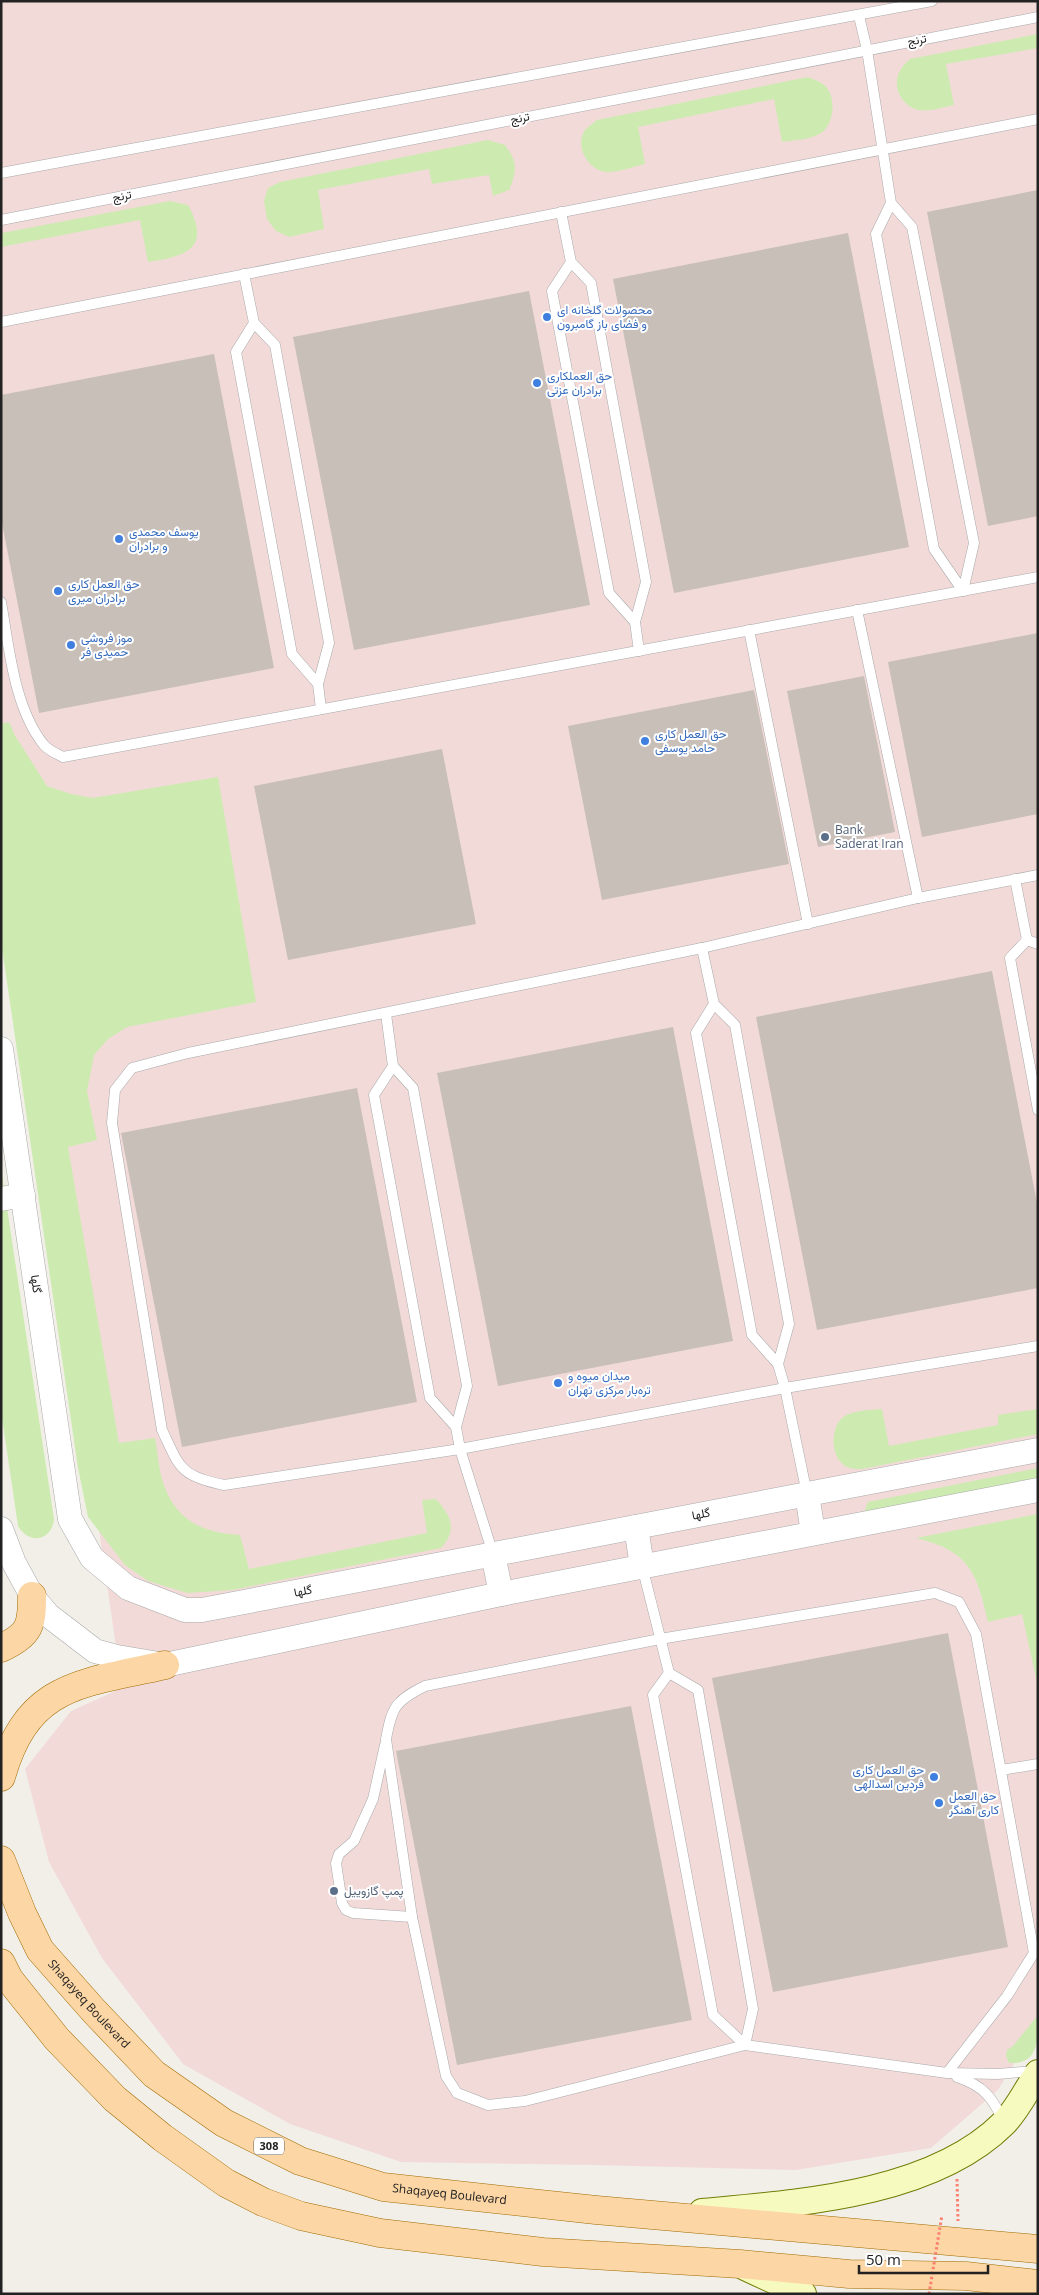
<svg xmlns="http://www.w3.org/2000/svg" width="1039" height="2295" viewBox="0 0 1039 2295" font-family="'Open Sans',Vazirmatn,sans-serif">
<rect width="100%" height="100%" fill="#f2efe9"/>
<polygon fill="#f2dad9" points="1,1 1038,1 1038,2024 998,2090 931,2148 796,2170 594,2165 401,2162 290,2124 183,2064 102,1958 49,1862 25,1769 71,1711 122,1688 1,855"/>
<g fill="#cdebb0">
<path d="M 1038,34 L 1038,48 L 946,64 L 954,105 C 944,107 929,112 919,110 C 902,107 891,86 900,71 C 902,66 907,62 910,59 Z"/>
<path d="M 808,77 C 813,79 819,81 823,84 C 837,94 835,124 821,133 C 810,140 794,140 782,142 L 774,99 L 638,127 L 645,164 C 634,166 618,173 606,172 C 588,170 574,146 585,130 C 588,126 594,123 597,120 Z"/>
<path d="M 488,140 L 505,145 C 518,162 517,171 509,190 L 493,196 L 489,175 L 432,184 L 429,169 L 318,190 L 324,229 L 289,237 L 276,231 L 267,219 L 264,201 L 268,188 L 280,182 Z"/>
<path d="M 170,201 L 188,205 C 212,249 186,256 148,262 L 140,220 L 1,247 L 2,233 Z"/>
<path d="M 1,723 L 10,723 L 14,734 L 47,786 L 71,794 L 93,798 L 218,777 L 256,1002 L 127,1027 L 108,1039 L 94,1055 L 87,1091 L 97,1140 L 68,1147 L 119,1443 L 155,1438 C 158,1454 159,1474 165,1488 C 179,1523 206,1533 240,1535 L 249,1569 L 427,1533 L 422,1500 L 436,1499 C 451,1516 458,1529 441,1548 L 232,1590 L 187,1593 L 148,1581 L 125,1565 L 88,1517 L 78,1468 L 1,941 Z"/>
<path d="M 1,1168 L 54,1519 C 52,1541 29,1545 18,1526 L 1,1411 Z"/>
<path d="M 882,1409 L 889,1446 L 998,1425 L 998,1415 L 1038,1409 L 1038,1434 L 862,1469 C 858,1469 854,1469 850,1468 C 831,1463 829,1432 841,1419 C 850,1410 870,1410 882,1409 Z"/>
<polygon points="1038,1468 1038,1482 866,1512 865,1510 868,1502"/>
<path d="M 1038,1514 L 1038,1687 L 1022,1614 L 988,1622 C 977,1572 969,1551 916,1538 Z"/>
<path d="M 1038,2015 C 1038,2040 1039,2065 1009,2063 L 1006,2056 L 1007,2050 L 1013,2046 Z"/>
</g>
<g fill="#c7bfb8">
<polygon points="1038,190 1038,516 988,526 927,212"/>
<polygon points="848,233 909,547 674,593 613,279"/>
<polygon points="529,291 590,605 354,650 293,337"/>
<polygon points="214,354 274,668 39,713 1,518 1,395"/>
<polygon points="1038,633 1038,814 922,837 888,662"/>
<polygon points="864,676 895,832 818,847 787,691"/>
<polygon points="754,690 789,864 602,900 568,726"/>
<polygon points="442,749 476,924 288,960 254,786"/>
<polygon points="992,971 1038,1208 1038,1288 817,1330 756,1017"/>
<polygon points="673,1027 733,1341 498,1386 437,1073"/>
<polygon points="357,1088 417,1402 182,1447 121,1133"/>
<polygon points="948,1633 1008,1947 773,1992 712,1678"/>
<polygon points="631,1706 692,2020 457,2065 396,1751"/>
</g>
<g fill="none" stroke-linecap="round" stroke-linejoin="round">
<defs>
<g id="service">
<polyline points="859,16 867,50 891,203 912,227 974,543 963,591 934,549 876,234 891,203"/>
<polyline points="1,173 932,1"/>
<polyline points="561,212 571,262 591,283 646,582 635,622 609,593 552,291 571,262"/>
<polyline points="1,220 1038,17"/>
<polyline points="244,274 254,323 275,345 329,643 318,684 292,654 236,352 254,323"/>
<polyline points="1,322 1038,119"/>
<path d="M 1,602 C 9,647 14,708 44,745 C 48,750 57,754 63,757 L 1038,577"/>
<polyline points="857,610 918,898"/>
<polyline points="635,622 639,651"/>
<polyline points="749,630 808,924"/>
<polyline points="318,684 321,709"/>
<polyline points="1015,879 1027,940"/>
<polyline points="1027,940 1010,958 1038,1110"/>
<polyline points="1027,940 1038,944"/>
<polyline points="702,948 714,1004 735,1025 789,1324 778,1364 752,1335 696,1033 714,1004"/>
<polyline points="386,1014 393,1066 413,1088 467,1386 456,1427 430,1398 374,1095 393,1066"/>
<polyline points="778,1364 785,1388 807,1494"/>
<polyline points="456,1427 460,1449 785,1388 1038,1346"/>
<path d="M 493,1554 L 460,1449 L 224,1485 C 180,1476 180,1468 162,1430 L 112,1123 L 115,1090 L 132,1068 L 188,1053 L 702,948 L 918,898 L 1038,875"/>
<polyline points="642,1566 669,1673 698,1690 753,2009 745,2045 713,2015 653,1695 669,1673"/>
<polyline points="385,1745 373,1799 354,1841 339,1854 336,1863 342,1903 346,1910 353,1913 412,1917"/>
<polyline points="1001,1770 1038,1764"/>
<path d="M 947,2073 L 1007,1996 L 1034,1953 L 976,1634 L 959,1602 L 935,1593 L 660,1639 L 425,1686 C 395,1701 392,1707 386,1739 L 412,1917 L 446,2076 L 457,2093 L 488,2105 L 525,2101 L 745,2045 L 947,2073 L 998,2074 L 1034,2071"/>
<path d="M 957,2077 C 984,2086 992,2097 1004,2122"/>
</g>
<g id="tertiary">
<polyline points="1,1049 70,1519 92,1558 128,1588 185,1610 202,1610 1038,1450"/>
<polyline points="1,1199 23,1195"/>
<polyline points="807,1494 813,1533"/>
<polyline points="636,1527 642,1566"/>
<polyline points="1,1529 14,1563 32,1596 48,1615 95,1651 117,1657 165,1665 501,1594 1038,1490"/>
<polyline points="493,1554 501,1594"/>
</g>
<g id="secondary">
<path d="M 702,2212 C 798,2203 932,2195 1004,2123 C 1017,2110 1027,2089 1038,2073"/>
<polyline points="745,2267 803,2294"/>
</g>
<g id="primary">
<path d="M 1,1648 C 30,1635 32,1625 32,1596"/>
<path d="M 1,1777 C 28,1682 82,1684 165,1665"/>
<path id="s1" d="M 1,1860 L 22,1913 L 40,1950 L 94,2011 L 154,2074 L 224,2123 L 300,2161 L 383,2187 L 596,2210 L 1038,2249"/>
<polyline points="1,1963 9,1979 57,2039 115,2099 163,2138 226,2183 263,2202 301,2216 380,2233 543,2252 740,2264 849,2274 966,2276 1038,2284"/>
</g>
</defs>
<use href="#service" stroke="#a9a9a9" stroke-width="11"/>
<use href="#tertiary" stroke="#a9a9a9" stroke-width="25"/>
<use href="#secondary" stroke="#707d05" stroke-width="28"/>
<use href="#primary" stroke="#a06b00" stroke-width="29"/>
<polyline stroke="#fa8072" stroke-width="3" stroke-dasharray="2.5 2.5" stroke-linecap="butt" points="957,2179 958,2221"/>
<use href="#service" stroke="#fff" stroke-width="10"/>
<use href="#tertiary" stroke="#fff" stroke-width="24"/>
<use href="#secondary" stroke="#f7fabf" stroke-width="26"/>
<use href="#primary" stroke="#fcd6a4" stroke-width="28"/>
<polyline stroke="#fa8072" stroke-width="3" stroke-dasharray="2.5 2.5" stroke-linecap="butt" points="929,2294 942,2215"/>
</g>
<g fill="#3f7fe0" stroke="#fff" stroke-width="2">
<circle cx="547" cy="317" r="5"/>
<circle cx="537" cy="383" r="5"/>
<circle cx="119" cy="539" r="5"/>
<circle cx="58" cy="591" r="5"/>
<circle cx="71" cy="645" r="5"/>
<circle cx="645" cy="741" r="5"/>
<circle cx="558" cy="1383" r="5"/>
<circle cx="934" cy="1777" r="5"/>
<circle cx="939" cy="1803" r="5"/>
</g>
<g fill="#5c6f8a" stroke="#fff" stroke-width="2">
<circle cx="825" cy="837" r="5"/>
<circle cx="334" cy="1891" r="5"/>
</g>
<g text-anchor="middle" stroke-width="4" stroke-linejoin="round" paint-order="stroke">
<rect fill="#fff" stroke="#646464" stroke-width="1" x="254" y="2137.5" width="30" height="17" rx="4"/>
<g font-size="11" font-weight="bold" fill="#222">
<text x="269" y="2150">308</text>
</g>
<g font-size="12" fill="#222" stroke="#fff">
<text transform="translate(917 40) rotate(-11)" y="4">ترنج</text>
<text transform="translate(520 118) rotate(-11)" y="4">ترنج</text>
<text transform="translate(122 196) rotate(-11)" y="4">ترنج</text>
<text transform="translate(36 1284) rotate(82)" y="4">گلها</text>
<text transform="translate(701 1514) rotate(-11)" y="4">گلها</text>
<text transform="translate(303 1591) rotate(-11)" y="4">گلها</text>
<text dy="4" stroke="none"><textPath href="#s1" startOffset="171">Shaqayeq Boulevard</textPath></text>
<text dy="4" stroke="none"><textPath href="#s1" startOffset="591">Shaqayeq Boulevard</textPath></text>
</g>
<g font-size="12" fill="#366cbe" stroke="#fff" text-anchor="start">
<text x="557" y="314">محصولات گلخانه ای<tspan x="557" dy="14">و فضای باز گامبرون</tspan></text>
<text x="547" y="380">حق العملکاری<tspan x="547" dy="14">برادران عزتی</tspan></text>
<text x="129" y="536">یوسف محمدی<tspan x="129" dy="14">و برادران</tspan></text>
<text x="68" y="588">حق العمل کاری<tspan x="68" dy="14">برادران میری</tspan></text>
<text x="81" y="642">موز فروشی<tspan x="81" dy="14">حمیدی فر</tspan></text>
<text x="655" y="738">حق العمل کاری<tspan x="655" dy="14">حامد یوسفی</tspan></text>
<text x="568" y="1380">میدان میوه و<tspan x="568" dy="14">تره‌بار مرکزی تهران</tspan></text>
<text x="924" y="1774" text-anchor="end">حق العمل کاری<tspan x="924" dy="14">فردین اسدالهی</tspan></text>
<text x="949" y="1800">حق العمل<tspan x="949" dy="14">کاری آهنگر</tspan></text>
</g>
<g font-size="12" fill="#4e5e75" stroke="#fff" text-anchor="start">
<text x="835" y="834">Bank<tspan x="835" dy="14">Saderat Iran</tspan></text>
<text x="344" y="1895">پمپ گازوییل</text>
</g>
</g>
<rect width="1039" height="2295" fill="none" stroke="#222222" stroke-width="5"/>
<path d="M859 2265v8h129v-8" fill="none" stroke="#222222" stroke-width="2.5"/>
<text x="866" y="2265" font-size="15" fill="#222222" stroke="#ffffff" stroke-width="4" paint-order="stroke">50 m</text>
</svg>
